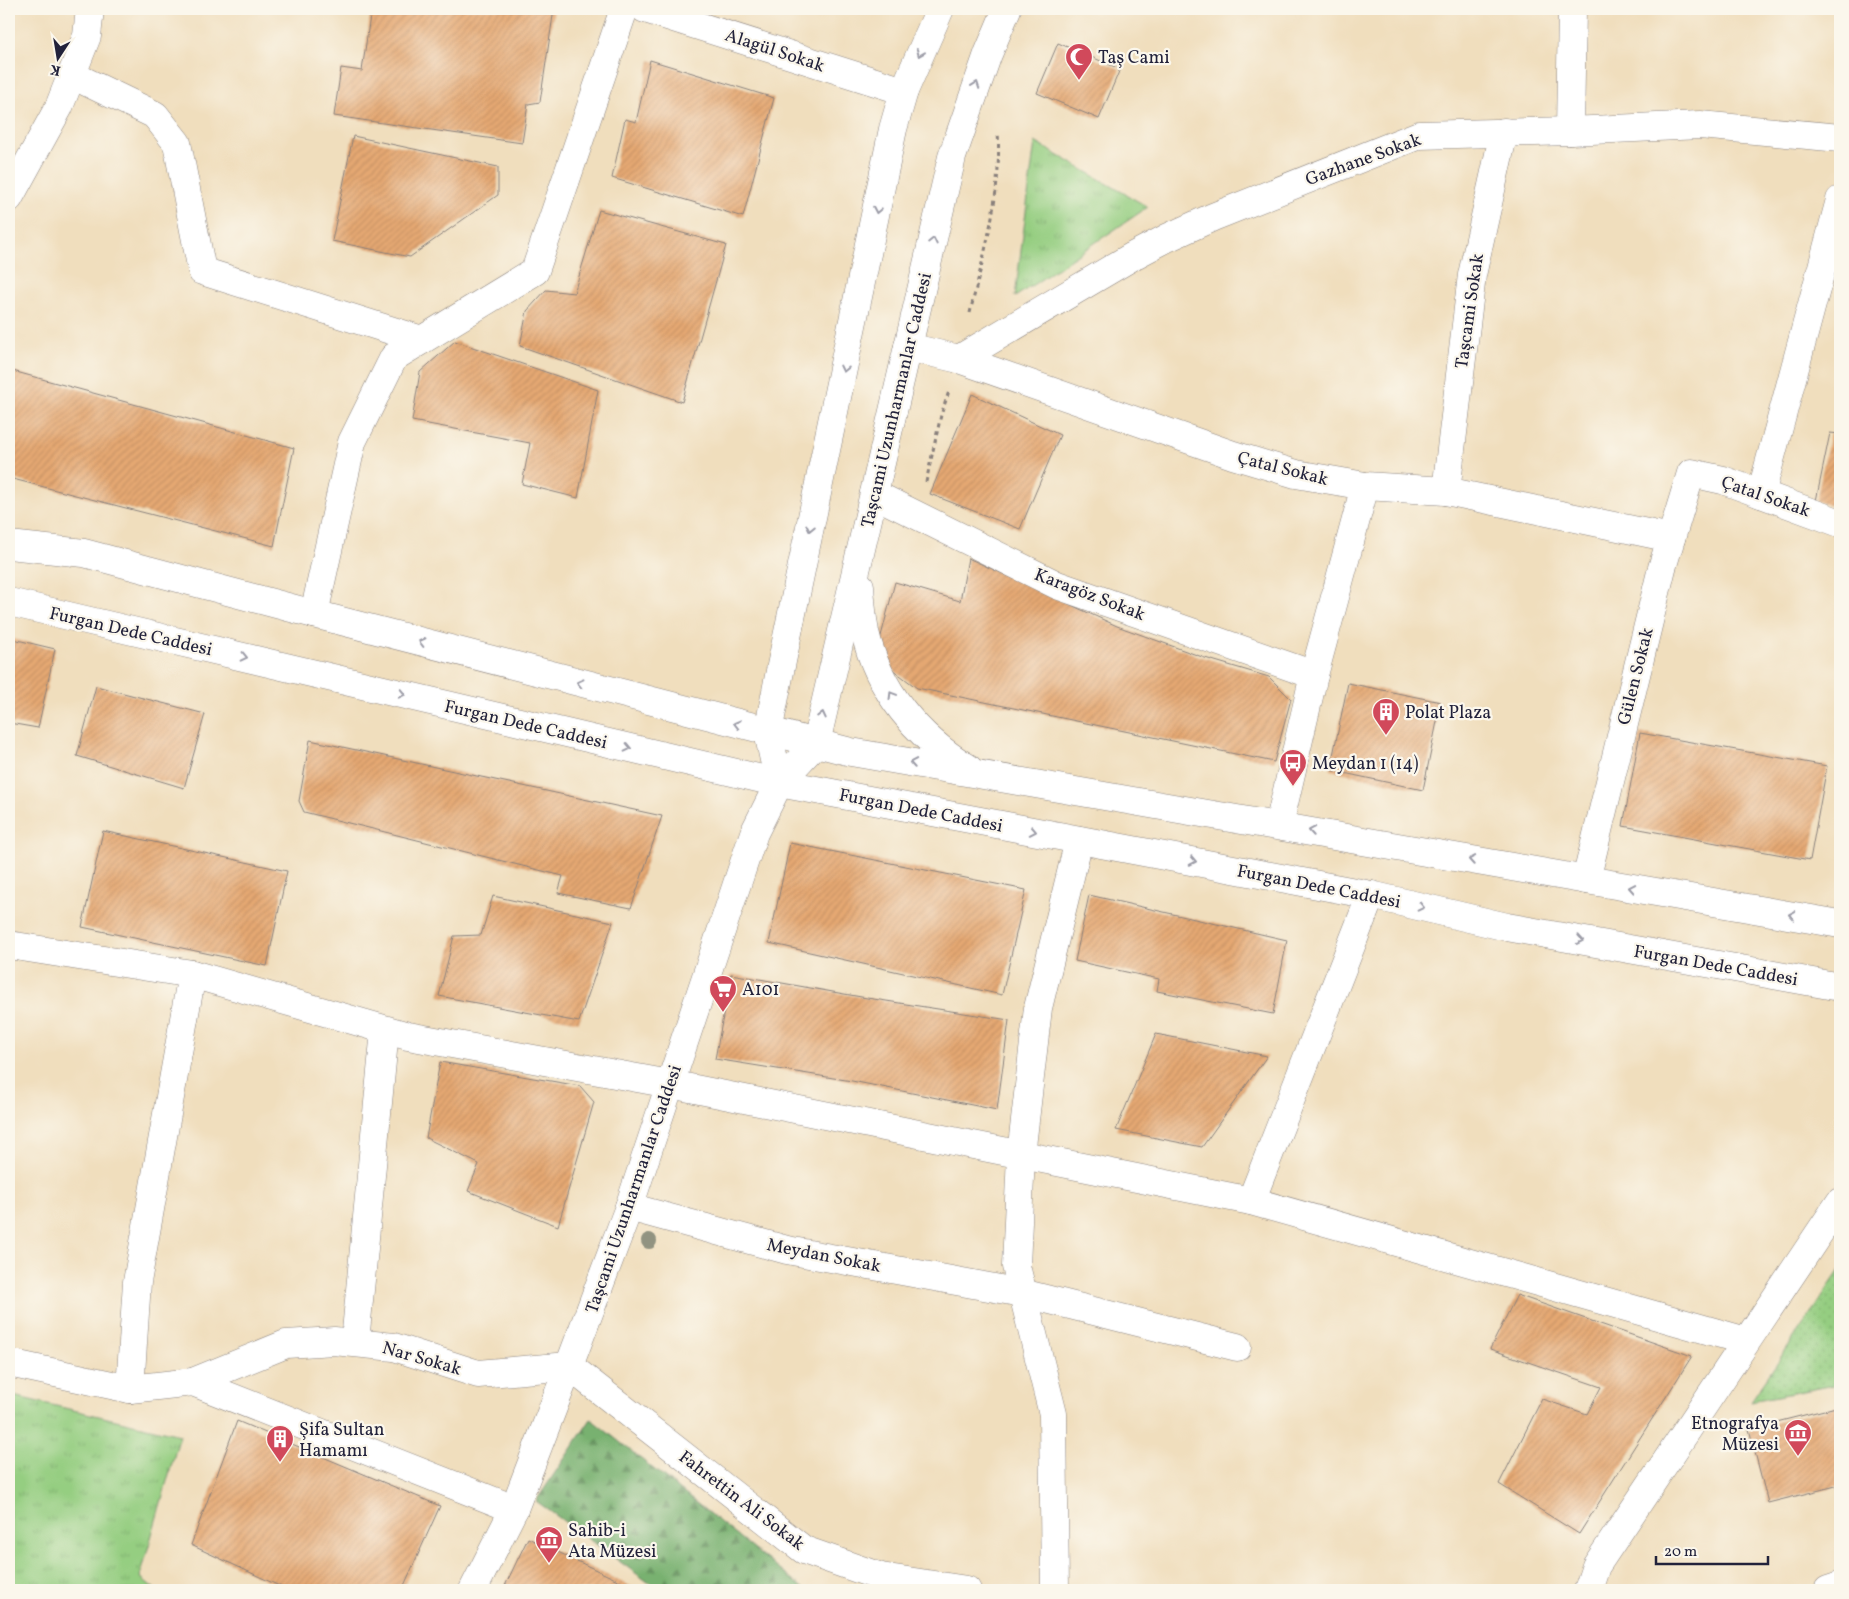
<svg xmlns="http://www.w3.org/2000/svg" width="1849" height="1599" viewBox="0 0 1849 1599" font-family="Vollkorn,serif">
<defs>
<pattern id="grass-tufts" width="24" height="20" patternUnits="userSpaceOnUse" patternTransform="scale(1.25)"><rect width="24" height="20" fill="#95ce81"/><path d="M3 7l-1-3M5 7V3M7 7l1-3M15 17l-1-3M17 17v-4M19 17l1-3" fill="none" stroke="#80b170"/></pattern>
<pattern id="forest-firs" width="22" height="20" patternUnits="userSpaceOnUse" patternTransform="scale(1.25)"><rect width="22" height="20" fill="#78b16f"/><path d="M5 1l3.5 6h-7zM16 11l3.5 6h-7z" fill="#62905c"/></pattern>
<pattern id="park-dots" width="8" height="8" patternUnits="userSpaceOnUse" patternTransform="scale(1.25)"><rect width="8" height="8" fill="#95ce81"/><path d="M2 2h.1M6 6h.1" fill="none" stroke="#80b170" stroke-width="1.8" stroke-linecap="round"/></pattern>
<pattern id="building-hatch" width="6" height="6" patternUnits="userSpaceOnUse" patternTransform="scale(1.25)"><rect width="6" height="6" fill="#e5a872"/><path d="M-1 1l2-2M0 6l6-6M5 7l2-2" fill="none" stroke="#c49064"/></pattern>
</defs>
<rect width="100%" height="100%" fill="#fbf7ec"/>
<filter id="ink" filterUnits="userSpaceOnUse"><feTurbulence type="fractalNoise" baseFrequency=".02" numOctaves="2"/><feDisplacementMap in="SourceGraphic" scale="10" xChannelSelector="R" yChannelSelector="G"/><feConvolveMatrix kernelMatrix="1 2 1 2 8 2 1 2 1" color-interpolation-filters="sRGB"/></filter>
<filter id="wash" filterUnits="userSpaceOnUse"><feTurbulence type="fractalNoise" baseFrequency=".0096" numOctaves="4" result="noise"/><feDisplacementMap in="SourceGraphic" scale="20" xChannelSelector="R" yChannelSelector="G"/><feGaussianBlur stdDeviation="1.12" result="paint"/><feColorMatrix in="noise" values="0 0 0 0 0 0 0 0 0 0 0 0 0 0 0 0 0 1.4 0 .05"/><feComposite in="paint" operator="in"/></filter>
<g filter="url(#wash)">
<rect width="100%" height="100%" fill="#f0debd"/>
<g fill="url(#grass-tufts)" stroke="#5c785e">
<polygon points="1035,142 1148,207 1015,297"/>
<polygon points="9,1395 180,1435 140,1577 156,1590 9,1590"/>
</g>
<polygon fill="url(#forest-firs)" stroke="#4d6a55" points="591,1419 805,1590 659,1590 536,1501"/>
<polygon fill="url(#park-dots)" stroke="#5c785e" points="1840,1270 1840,1384 1751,1401"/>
<g id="blocks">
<g fill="url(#building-hatch)">
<polygon points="371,9 554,9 540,102 528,104 522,143 334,116 341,68 362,71"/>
<polygon points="1058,43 1120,69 1099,119 1037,93"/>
<polygon points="650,60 774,98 743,217 612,178 625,119 636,122"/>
<polygon points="353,136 498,167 498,195 410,257 332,241"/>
<polygon points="599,210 726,245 682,402 520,346 527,311 546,290 574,293"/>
<polygon points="455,341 598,390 578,498 522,484 530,443 412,421 420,372"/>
<polygon points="9,370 294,448 274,546 9,478"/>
<polygon points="972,394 1060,435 1020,529 930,494"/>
<polygon points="1830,433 1840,434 1840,509 1816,501"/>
<polygon points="968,558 1117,626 1205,658 1269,677 1291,699 1274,762 917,688 892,669 879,644 895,582 960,601"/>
<polygon points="9,638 55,649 38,728 9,723"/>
<polygon points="1348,683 1441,702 1423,790 1330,770"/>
<polygon points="96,686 205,714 184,788 77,756"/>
<polygon points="1640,733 1827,766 1810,860 1623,826"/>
<polygon points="310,740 662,816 631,908 558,893 563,876 304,812 299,801"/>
<polygon points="103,831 287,871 267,966 82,927"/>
<polygon points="790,843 1026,890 1002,995 769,943"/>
<polygon points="1089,895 1287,940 1273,1014 1157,991 1159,979 1075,961"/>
<polygon points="493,896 613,922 579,1022 439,996 454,936 481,935"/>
<polygon points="731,974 867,998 1009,1020 997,1110 852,1081 715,1059"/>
<polygon points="1156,1034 1267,1056 1202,1147 1116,1130"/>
<polygon points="440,1062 580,1086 594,1102 558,1226 468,1191 479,1164 426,1138"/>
<polygon points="1517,1295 1692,1356 1579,1534 1499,1484 1542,1399 1587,1414 1601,1387 1490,1349"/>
<polygon points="1840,1406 1840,1485 1768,1503 1749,1429"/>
<polygon points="237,1421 440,1506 402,1590 288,1590 191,1545"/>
<polygon points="528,1538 639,1590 503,1590"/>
</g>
</g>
</g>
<g filter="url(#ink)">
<use href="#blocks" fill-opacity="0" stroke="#89807c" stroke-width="1"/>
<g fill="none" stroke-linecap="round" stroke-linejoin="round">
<defs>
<g id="street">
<polyline points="645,9 904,91"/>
<polyline points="72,75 155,115 177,143 202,271 422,340"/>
<polyline points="1570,131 1572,9"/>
<polyline points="9,198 59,107 87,36 90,9"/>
<polyline points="908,347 959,359 1233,455 1296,474 1365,486 1446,491 1671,538"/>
<polyline points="959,359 1133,256 1167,238 1213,217 1419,135 1570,131 1700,125 1840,138"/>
<polyline points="1446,491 1472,275 1504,132"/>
<polyline points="874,494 1057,585 1314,675"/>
<polyline points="1761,494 1840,200"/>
<polyline points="314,614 352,442 394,357 535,271 624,9"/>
<polyline points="1279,825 1314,675 1365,486"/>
<polyline points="1586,880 1662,568 1691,473 1723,480 1840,523"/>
<polyline points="9,945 192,974 408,1036 670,1084 1251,1201 1746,1341"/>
<polyline points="1251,1201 1371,895"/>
<polyline points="629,1207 787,1250 1022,1293 1237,1347"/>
<polyline points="355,1342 385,1030"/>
<polyline points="9,1363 130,1389 193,1382 514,1509"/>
<polyline points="193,1382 286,1344 334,1341 394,1347 478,1374 569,1366 804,1550 881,1577 967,1590"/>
<polyline points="130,1389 137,1282 192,974"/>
<polyline points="1055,1590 1053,1414 1016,1266 1021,1155 1038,1008 1079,840"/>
<polyline points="1588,1590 1596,1566 1840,1202"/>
</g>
<g id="secondary">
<polyline points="9,545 84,553 314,614 851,752 1840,924"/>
<path d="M 860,586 C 861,601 862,617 865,632 C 878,690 918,738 968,768"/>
<polyline points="9,602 779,783 1371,895 1507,927 1840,987"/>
<polyline points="779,783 768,732 781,666 893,129 904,91 940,9"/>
<polyline points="473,1590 514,1509 569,1366 629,1207 754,833 779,783 816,743 952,157 988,54 1007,9"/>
<polyline points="1828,1590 1840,1586"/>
</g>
</defs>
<use href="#street" stroke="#89807c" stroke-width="29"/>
<use href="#secondary" stroke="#89807c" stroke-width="29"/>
<g stroke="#89807c" stroke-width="3" stroke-dasharray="4 4" stroke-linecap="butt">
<path d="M 970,313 C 984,253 1002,194 998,132"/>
<polyline points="926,482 941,415 949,391"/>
</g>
<use href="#street" stroke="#fff" stroke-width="28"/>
<use href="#secondary" stroke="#fff" stroke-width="28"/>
</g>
<circle fill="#919381" cx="649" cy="1241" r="8"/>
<defs><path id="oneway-chevron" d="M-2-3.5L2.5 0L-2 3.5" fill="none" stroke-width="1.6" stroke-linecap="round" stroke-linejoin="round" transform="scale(1.25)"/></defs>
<g stroke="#9c9ca7">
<use href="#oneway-chevron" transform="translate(920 53) rotate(112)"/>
<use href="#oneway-chevron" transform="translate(976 85) rotate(-70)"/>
<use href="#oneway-chevron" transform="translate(877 210) rotate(101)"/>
<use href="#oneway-chevron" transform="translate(933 241) rotate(-77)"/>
<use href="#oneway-chevron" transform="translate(844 369) rotate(102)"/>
<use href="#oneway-chevron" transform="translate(810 528) rotate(102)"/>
<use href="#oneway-chevron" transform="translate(422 642) rotate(-166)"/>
<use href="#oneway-chevron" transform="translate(244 657) rotate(13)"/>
<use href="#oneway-chevron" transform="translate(580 683) rotate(-166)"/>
<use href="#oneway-chevron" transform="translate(402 694) rotate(13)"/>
<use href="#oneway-chevron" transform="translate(892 695) rotate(-121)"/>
<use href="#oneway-chevron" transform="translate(822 715) rotate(-77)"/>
<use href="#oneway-chevron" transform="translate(737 724) rotate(-166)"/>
<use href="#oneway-chevron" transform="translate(628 748) rotate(13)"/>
<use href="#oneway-chevron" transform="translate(913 763) rotate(-170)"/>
<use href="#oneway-chevron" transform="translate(1033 831) rotate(11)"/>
<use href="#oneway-chevron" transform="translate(1312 831) rotate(-170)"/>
<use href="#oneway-chevron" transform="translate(1472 860) rotate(-170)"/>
<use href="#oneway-chevron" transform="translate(1193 861) rotate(11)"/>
<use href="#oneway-chevron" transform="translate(1632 888) rotate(-170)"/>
<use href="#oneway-chevron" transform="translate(1421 907) rotate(13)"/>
<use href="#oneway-chevron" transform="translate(1792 915) rotate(-170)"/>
<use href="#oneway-chevron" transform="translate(1580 940) rotate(10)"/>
</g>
</g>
<defs>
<symbol id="mosque-pin" viewBox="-11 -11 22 30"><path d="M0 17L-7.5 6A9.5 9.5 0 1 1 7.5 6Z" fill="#d1495b" stroke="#fbf7ec"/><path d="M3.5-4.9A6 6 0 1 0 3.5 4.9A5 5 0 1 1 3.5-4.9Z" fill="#fff"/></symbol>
<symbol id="building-pin" viewBox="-11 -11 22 30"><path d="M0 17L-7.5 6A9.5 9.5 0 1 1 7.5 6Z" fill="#d1495b" stroke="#fbf7ec"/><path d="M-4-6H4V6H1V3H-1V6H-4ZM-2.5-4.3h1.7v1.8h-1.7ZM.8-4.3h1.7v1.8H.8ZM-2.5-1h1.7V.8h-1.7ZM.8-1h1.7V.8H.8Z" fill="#fff"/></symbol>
<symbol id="bus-pin" viewBox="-11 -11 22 30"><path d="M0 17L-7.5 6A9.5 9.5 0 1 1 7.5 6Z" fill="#d1495b" stroke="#fbf7ec"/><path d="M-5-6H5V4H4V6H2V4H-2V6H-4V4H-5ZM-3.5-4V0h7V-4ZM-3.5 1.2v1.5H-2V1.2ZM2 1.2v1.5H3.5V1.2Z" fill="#fff"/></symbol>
<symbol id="supermarket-pin" viewBox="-11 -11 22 30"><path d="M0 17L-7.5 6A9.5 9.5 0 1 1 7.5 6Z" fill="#d1495b" stroke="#fbf7ec"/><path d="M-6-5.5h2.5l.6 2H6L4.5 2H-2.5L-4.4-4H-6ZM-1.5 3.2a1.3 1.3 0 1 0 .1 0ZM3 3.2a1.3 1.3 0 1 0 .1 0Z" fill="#fff"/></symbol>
<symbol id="museum-pin" viewBox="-11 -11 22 30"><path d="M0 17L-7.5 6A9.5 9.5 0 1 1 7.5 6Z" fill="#d1495b" stroke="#fbf7ec"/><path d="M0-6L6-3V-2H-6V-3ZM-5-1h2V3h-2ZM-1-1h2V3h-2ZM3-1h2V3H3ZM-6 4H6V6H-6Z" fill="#fff"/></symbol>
</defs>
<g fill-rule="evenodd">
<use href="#mosque-pin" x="1063" y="41" width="32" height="43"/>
<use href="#building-pin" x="1370" y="696" width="32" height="43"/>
<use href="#bus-pin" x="1277" y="747" width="32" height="43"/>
<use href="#supermarket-pin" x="707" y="973" width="32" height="43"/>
<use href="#museum-pin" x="1782" y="1417" width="32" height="43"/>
<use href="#building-pin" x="264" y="1423" width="32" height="43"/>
<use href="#museum-pin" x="533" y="1524" width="32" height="43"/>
</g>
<g text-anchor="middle" stroke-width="4.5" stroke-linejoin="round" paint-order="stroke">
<g font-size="18" fill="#22223b" stroke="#fbf7ec">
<text transform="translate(775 50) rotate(18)" y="6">Alagül Sokak</text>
<text transform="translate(1363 159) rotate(-20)" y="6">Gazhane Sokak</text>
<text transform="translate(1469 311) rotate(-82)" y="6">Taşcami Sokak</text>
<text transform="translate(896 400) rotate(-77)" y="6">Taşcami Uzunharmanlar Caddesi</text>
<text transform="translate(1283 468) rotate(14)" y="6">Çatal Sokak</text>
<text transform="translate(1766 496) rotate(19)" y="6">Çatal Sokak</text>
<text transform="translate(1090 594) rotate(21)" y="6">Karagöz Sokak</text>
<text transform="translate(131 631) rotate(13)" y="6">Furgan Dede Caddesi</text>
<text transform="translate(1635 676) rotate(-76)" y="6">Gülen Sokak</text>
<text transform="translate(526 724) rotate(13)" y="6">Furgan Dede Caddesi</text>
<text transform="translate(921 810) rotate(11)" y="6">Furgan Dede Caddesi</text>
<text transform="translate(1319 886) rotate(11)" y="6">Furgan Dede Caddesi</text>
<text transform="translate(1716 965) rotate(10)" y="6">Furgan Dede Caddesi</text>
<text transform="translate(633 1189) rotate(-71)" y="6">Taşcami Uzunharmanlar Caddesi</text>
<text transform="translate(824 1255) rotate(11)" y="6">Meydan Sokak</text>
<text transform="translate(422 1358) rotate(16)" y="6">Nar Sokak</text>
<text transform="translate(742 1500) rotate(37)" y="6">Fahrettin Ali Sokak</text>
</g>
<g font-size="18" fill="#22223b" stroke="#fbf7ec" text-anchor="start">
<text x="1098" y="63">Taş Cami</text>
<text x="1405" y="718">Polat Plaza</text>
<text x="1312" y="769">Meydan 1 (14)</text>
<text x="742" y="995">A101</text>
<text x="1779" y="1429" text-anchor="end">Etnografya<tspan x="1779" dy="21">Müzesi</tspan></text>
<text x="299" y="1435">Şifa Sultan<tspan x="299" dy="21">Hamamı</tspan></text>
<text x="568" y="1536">Sahib-i<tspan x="568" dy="21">Ata Müzesi</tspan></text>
</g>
</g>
<rect width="1849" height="1599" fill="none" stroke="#fbf7ec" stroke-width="30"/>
<g transform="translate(58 58) rotate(192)" stroke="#fbf7ec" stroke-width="4" paint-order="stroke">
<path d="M0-4L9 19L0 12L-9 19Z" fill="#22223b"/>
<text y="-8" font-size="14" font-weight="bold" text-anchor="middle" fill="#22223b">K</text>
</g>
<path d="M1656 1556v8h112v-8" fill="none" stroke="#22223b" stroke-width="2.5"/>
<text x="1664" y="1556" font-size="15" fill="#22223b" stroke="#fbf7ec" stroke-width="4" paint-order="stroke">20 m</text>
</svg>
